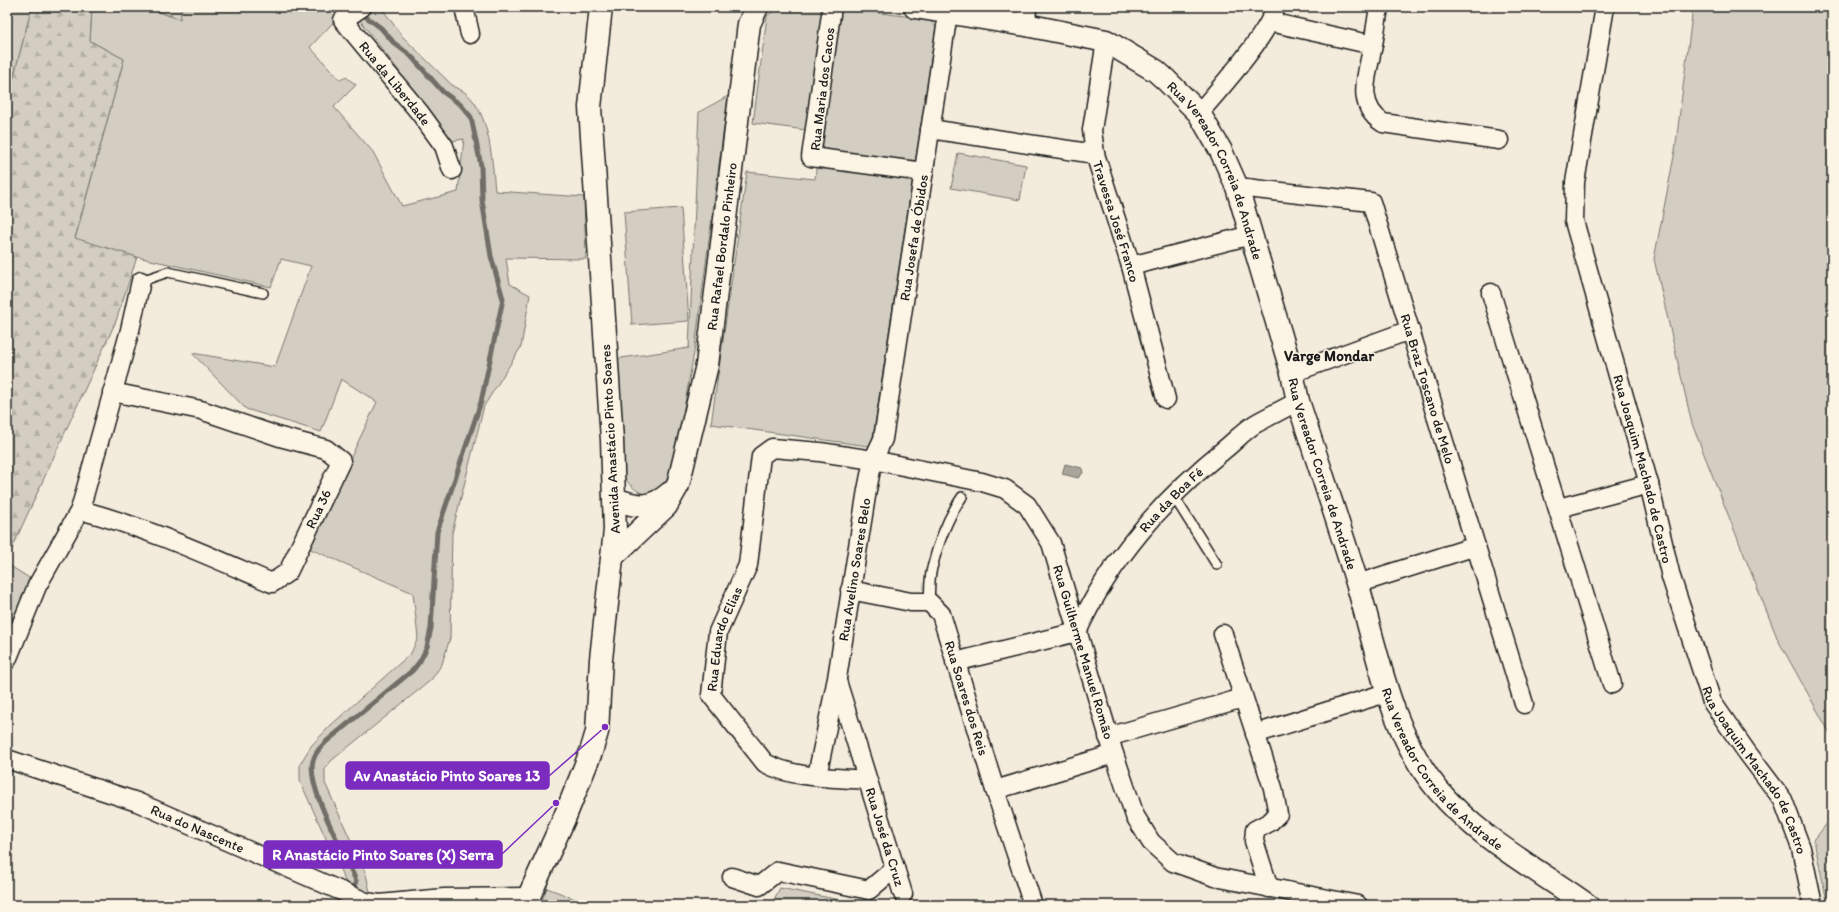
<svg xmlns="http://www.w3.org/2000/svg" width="1839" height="912" viewBox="0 0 1839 912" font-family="Itim,sans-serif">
<defs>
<pattern id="forest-firs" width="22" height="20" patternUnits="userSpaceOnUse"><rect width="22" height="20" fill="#d3cec1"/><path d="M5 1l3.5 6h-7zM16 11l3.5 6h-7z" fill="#b5b0a5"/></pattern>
</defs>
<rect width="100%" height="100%" fill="#f3ecdd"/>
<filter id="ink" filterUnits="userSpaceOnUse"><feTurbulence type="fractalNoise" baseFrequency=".025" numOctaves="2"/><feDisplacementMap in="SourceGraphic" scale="8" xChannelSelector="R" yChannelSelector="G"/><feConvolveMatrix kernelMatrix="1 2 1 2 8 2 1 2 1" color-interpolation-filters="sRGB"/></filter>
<g filter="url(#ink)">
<g fill="#d3cec1" stroke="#78756e">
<polygon points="7,7 32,7 7,102"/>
<path d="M 92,7 L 144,7 L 179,19 L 182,7 L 348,7 L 310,47 L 340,80 L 346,77 L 356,85 L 334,107 L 373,152 L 402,206 L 458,192 L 464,139 L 452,141 L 359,19 L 377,7 L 381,7 L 402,36 L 454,87 C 490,98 492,160 495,191 L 584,197 L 586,259 L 506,258 L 510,284 L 530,295 L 521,347 L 484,406 L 452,533 L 450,638 L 442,664 L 431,680 L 331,761 L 325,769 L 325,783 L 366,874 L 371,897 L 346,883 L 300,781 L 300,764 L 311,746 L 330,726 L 411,653 L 418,638 L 413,593 L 308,548 L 377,402 L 341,379 L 321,432 L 246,409 L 192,353 L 275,367 L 311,266 L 281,259 L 271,287 L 137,257 L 75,239 L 124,59 L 90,41 Z"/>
<polygon points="779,7 832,7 929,19 936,27 872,443 868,446 711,424 747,172 815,179 820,132 753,123 767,16"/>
<polygon points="1693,7 1832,7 1832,737 1778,640 1692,424 1654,259 1675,151"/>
<path d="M 728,96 L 695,347 L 672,475 C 669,479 665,488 661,491 C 646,501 632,489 624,477 L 615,359 L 689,348 L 699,112 Z"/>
<polygon points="958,153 1026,165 1020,200 951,188"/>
<polygon points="681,208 689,321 632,325 624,212"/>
<polygon points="7,564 31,579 7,639"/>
<polygon points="1832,817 1832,899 1826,897 1814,840"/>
<polygon points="547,888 591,905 540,905"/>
<polygon points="780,888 855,903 852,905 771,905"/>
</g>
<g fill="url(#forest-firs)" stroke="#78756e">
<polygon points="32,7 92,7 90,41 124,59 75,238 137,257 116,321 7,559 7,102"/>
<polygon points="144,7 182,7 180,19"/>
</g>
<polygon fill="#aaa59b" stroke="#716e68" points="1065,464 1082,468 1083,473 1078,478 1062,474"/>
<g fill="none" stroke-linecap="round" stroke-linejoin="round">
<path stroke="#716e68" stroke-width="5" d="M 347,905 L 356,881 C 345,853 306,788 313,761 C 315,752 321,747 327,741 L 413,670 L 420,661 L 427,647 L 431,628 L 437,532 L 481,402 L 503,299 L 491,256 L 482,200 L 481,166 L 471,117 L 461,105 L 443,92 L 411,56 L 394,43 L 381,28 L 365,16"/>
<defs>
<g id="service">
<polyline points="141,281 168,272 263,293"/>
<polyline points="1173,495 1217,565"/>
<path d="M 929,602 C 930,591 929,578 932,568 C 938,544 948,517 962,497"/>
</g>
<g id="minor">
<path id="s1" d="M 362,7 L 343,20 L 420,113 L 444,146 L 452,170"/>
<polyline points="464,7 470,34"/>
<polyline points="832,7 811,157 924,172"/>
<path id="s2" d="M 1605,7 L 1575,182 L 1574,221 L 1649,484 L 1671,577 L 1712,702 L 1746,751 L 1783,800 L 1801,848 L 1813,905"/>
<path d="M 1270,22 L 1373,45 C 1368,73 1354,104 1383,123 L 1499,140"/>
<polyline points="1026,25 1027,7"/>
<path id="s3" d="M 1106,41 L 1092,130 L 1095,154 L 1131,266 L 1166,399"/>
<polyline points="1373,45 1379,7"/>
<path d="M 1199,113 C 1217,92 1271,32 1275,7"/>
<polyline points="930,129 1095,154"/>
<path id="s4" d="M 1237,187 L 1371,202 L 1524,704"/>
<polyline points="1131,266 1251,235"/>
<polyline points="1491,293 1612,684"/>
<polyline points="1292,373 1410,330"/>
<polyline points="1559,508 1649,484"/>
<path id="s5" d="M 80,510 C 146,527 209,556 272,583 L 288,572 L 341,461 L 326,449 L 280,437 L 201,410 L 112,392"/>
<polyline points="1357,584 1476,546"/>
<path id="s6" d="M 850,590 L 911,602 L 929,602 L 941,614 L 995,790 L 1033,905"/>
<polyline points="1223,634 1273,788 1278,814 1270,822 1255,830 1254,841 1269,888"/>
<polyline points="7,660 37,586 80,510 130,330 141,281"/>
<path id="s7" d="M 955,662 L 1077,632 C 1109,561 1164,498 1225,449 C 1235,441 1244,431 1255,424 C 1269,416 1284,409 1298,401"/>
<path id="s8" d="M 837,681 L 903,894"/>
<polyline points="1255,734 1389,692"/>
<polyline points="1108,737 1243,698"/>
<path id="s9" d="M 7,759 L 137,802 L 366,902 L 379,904 L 444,898 L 529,897"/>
<path id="s10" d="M 817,776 L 837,678 L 867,490 L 873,460 L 883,439 L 948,13"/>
<path id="s11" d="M 867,780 C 834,777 794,779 765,763 L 711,695 L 718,632 L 748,565 L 761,456 L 772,448 L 820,452 L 873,460 L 982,482 L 1005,489 L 1027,505 L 1051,543 L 1114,754 L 1135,816 L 1151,842 L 1173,862 L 1215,877 L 1358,905"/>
<polyline points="995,790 1114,754"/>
<polyline points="732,877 759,886 778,871 869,890 895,868"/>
</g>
<g id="tertiary">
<path id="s12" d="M 915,7 L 1026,25 L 1106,41 L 1156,71 L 1166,80 L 1199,113 L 1221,151 L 1237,187 L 1292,373 L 1298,401 C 1318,463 1339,524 1358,586 C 1378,655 1391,734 1438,790 C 1478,838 1537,869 1587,905"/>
<path d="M 615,499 C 636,507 651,510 670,493"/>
<path id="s13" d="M 613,556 L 666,506 L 678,485 L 707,365 L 749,24 L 757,7"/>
<polyline points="525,905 564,819 591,752 597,732 601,659 615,530 612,440 590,107 601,7"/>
</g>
</defs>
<use href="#service" stroke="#1c1c1c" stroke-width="12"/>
<use href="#minor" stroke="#1c1c1c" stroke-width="21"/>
<use href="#tertiary" stroke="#1c1c1c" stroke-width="25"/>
<use href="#service" stroke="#fcf5e5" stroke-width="9"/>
<use href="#minor" stroke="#fcf5e5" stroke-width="18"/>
<use href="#tertiary" stroke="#fcf5e5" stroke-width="22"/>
</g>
</g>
<g text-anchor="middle" stroke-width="3" stroke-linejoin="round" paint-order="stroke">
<g font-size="14" fill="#1c1c1c" stroke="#fcf5e5">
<text dy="5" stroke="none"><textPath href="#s1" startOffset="105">Rua da Liberdade</textPath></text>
<text transform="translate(822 89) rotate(-83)" y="5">Rua Maria dos Cacos</text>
<text dy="5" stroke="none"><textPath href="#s12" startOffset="371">Rua Vereador Correia de Andrade</textPath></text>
<text dy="5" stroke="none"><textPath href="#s3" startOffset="185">Travessa José Franco</textPath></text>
<text dy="5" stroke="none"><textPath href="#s10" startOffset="548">Rua Josefa de Óbidos</textPath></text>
<text dy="5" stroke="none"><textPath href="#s13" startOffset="340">Rua Rafael Bordalo Pinheiro</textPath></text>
<text dy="5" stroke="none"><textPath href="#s4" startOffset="330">Rua Braz Toscano de Melo</textPath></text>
<text transform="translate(610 439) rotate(-93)" y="5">Avenida Anastácio Pinto Soares</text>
<text dy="5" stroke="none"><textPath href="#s2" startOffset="474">Rua Joaquim Machado de Castro</textPath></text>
<text dy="5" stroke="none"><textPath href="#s12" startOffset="695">Rua Vereador Correia de Andrade</textPath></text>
<text dy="5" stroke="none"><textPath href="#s7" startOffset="289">Rua da Boa Fé</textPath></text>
<text dy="5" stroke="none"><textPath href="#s5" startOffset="295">Rua 36</textPath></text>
<text dy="5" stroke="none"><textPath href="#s10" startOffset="210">Rua Avelino Soares Belo</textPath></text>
<text dy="5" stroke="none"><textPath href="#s11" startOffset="249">Rua Eduardo Elias</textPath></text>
<text dy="5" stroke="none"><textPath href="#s11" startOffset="874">Rua Guilherme Manuel Romão</textPath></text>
<text dy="5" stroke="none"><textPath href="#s6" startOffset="185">Rua Soares dos Reis</textPath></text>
<text dy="5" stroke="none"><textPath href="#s12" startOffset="1019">Rua Vereador Correia de Andrade</textPath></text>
<text dy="5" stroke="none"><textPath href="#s2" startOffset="798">Rua Joaquim Machado de Castro</textPath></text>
<text dy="5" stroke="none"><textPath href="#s9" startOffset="203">Rua do Nascente</textPath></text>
<text dy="5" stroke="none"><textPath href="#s8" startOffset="163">Rua José da Cruz</textPath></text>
</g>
<g font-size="15" font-weight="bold" fill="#1c1c1c" stroke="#fcf5e5">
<text x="1329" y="361">Varge Mondar</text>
</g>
</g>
<path fill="none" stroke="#7b2cbf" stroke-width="1.5" d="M605 727L549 776M556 803L502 854"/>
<g fill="#7b2cbf" stroke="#fcf5e5" stroke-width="1.5">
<circle cx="605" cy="727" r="4"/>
<circle cx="556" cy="803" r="4"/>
</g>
<g fill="#7b2cbf" stroke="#7b2cbf" stroke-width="1.5">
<rect x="346" y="762" width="203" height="27" rx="4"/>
<rect x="264" y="841" width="238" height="27" rx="4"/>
</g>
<g font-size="15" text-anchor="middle" font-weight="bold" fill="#fff">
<text x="447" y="781">Av Anastácio Pinto Soares 13</text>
<text x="383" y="860">R Anastácio Pinto Soares (X) Serra</text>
</g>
<rect width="1839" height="912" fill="none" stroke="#fcf5e5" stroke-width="24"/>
<rect x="12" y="12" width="1815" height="888" fill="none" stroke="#1c1c1c" stroke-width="1.5" filter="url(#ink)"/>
</svg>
